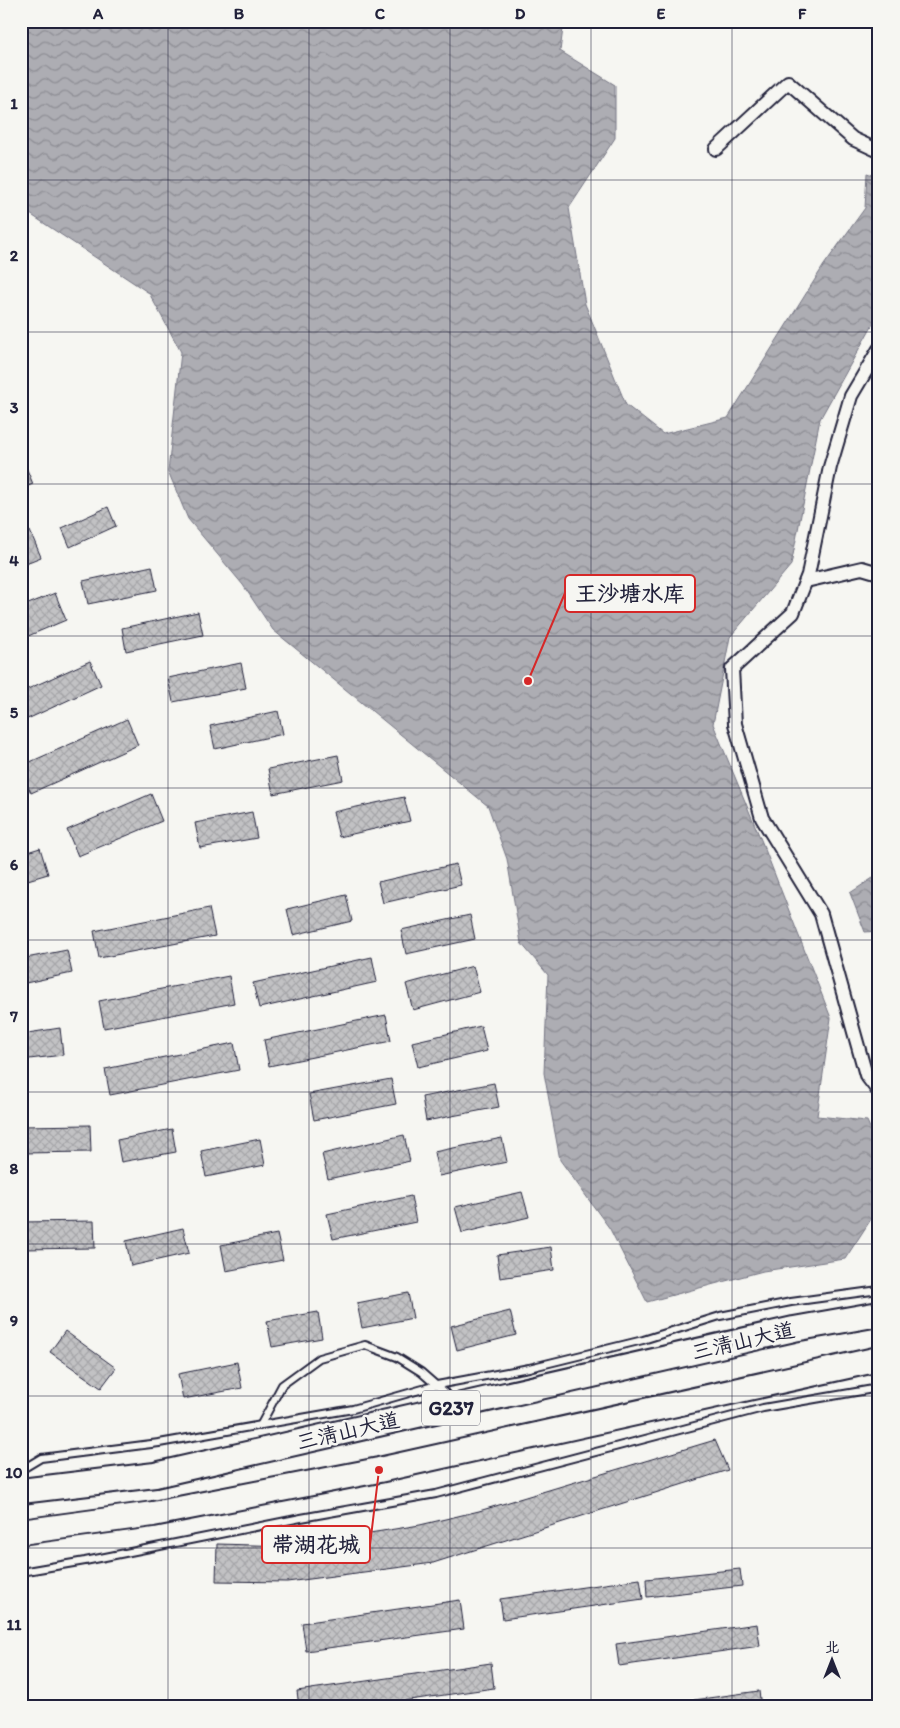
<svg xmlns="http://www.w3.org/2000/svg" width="900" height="1728" viewBox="0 0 900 1728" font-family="Itim,'LXGW WenKai TC',sans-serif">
<defs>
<pattern id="water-waves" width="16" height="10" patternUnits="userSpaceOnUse" patternTransform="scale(1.25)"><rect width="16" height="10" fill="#adadb3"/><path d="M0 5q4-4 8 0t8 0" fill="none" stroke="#8c8c93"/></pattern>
<pattern id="building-cross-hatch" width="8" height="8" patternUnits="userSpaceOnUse" patternTransform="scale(1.25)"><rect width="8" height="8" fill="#c2c2c4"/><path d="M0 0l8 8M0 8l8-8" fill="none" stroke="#a6a6a9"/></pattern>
</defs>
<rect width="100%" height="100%" fill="#f6f6f2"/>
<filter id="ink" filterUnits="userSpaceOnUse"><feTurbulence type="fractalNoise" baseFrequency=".02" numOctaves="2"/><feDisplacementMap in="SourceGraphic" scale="10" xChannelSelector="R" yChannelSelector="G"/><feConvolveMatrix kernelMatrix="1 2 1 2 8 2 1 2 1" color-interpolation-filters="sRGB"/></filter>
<g filter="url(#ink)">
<g fill="url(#water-waves)" stroke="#757583">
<polygon points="21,21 564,21 560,51 615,85 615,138 569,208 585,304 626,405 663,434 728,418 824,265 865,208 867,173 879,177 879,313 820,419 791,565 730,637 713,724 766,852 831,1018 817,1116 867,1121 879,1148 879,1207 845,1259 763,1271 647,1302 610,1229 560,1160 544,1073 548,975 521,943 507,859 488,806 273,630 243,585 188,519 168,471 181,352 149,293 21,208"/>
<polygon points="879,874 879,931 865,932 850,893"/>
</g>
<g fill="url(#building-cross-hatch)" stroke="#22223b">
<polygon points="23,460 33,484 21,489 21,461"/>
<polygon points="108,507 116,526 70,547 62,528"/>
<polygon points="30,531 41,557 21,565 21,535"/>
<polygon points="152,566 157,590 88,604 83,581"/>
<polygon points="55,593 66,620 21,639 21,607"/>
<polygon points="198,612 203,635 126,651 122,628"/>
<polygon points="90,661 101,685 21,722 21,692"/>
<polygon points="241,663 246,688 173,702 168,678"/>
<polygon points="278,711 283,734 215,749 210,726"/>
<polygon points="127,719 138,745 31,793 21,771 21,766"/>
<polygon points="338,755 343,780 273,794 268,769"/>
<polygon points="151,794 162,821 78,856 67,830"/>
<polygon points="404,797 410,821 339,837 333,812"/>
<polygon points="252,812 257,838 200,848 195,823"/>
<polygon points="40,848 48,874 21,882 21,854"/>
<polygon points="456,864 461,885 383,903 378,882"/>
<polygon points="346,895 352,921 293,935 287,909"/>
<polygon points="209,908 215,936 99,958 94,931"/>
<polygon points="470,915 475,939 406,954 401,930"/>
<polygon points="67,950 72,973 21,984 21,959"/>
<polygon points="372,957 377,982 259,1008 253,983"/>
<polygon points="473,966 480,992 413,1010 406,984"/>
<polygon points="229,976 234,1003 104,1028 99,1001"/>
<polygon points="386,1015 391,1041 269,1066 264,1040"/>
<polygon points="481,1026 487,1051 418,1067 412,1042"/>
<polygon points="60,1028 63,1055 21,1060 21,1034"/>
<polygon points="234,1043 239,1070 110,1095 105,1069"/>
<polygon points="391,1079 396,1104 314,1120 309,1094"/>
<polygon points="494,1083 499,1107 426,1121 422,1097"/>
<polygon points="90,1125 91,1152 21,1153 21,1126"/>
<polygon points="172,1129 176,1152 121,1162 117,1140"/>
<polygon points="404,1135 410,1161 328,1179 322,1154"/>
<polygon points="502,1138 507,1162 439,1176 434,1152"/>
<polygon points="260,1139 265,1165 206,1177 201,1151"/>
<polygon points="522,1192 529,1217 462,1233 455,1207"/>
<polygon points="411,1196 416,1222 333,1239 327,1214"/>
<polygon points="94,1221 95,1248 21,1249 21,1222"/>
<polygon points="183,1228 189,1253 131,1266 126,1241"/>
<polygon points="277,1234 283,1260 226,1271 221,1245"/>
<polygon points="551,1247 554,1270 500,1278 497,1255"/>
<polygon points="408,1293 413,1318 362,1328 357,1303"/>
<polygon points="510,1311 516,1335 457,1350 451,1326"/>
<polygon points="318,1312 322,1338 272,1347 267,1321"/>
<polygon points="65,1331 116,1368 101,1388 50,1352"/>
<polygon points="237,1362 242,1388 183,1399 178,1374"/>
<polygon points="715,1440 728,1470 433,1563 287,1582 216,1581 217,1544 288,1546 420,1525 479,1511"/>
<polygon points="740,1569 742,1586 647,1597 646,1579"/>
<polygon points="640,1579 643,1599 503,1619 500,1599"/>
<polygon points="460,1600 464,1629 306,1651 302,1623"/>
<polygon points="757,1624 760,1646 619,1666 616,1644"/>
<polygon points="491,1663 494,1688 360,1707 299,1707 297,1691"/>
<polygon points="759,1691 761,1707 643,1707"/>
</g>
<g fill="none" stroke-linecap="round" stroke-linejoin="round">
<defs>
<g id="lane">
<polyline points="260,1426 282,1385 319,1358 365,1345 397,1357 421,1372 453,1400"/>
<polyline points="21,1470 41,1458 159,1443 353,1409 437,1385 529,1368 643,1340 720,1316 791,1302 879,1290"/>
<polyline points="21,1572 85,1561 301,1518 436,1494 763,1408 879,1388"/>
</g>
<g id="street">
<polyline points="716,149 788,82 853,139 879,151"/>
<polyline points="879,349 851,396 830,467 808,575 793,613 732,669 735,724 762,818 821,914 866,1075 879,1092"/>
<polyline points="806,581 862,568 879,573"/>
</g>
<g id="highway">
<polyline points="21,1491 155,1475 794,1329 879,1314"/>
<polyline points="21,1532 153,1514 379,1470 879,1359"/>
</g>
</defs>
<use href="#lane" stroke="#22223b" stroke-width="10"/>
<use href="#street" stroke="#22223b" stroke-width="16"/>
<use href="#highway" stroke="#22223b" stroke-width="28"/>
<use href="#lane" stroke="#f6f6f2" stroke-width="6"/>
<use href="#street" stroke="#f6f6f2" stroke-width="12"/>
<use href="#highway" stroke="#f6f6f2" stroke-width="24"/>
</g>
</g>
<path fill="none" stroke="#22223b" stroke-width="1" stroke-opacity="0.55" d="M 168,21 L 168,1707M 309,21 L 309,1707M 450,21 L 450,1707M 591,21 L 591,1707M 732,21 L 732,1707M 21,180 L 879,180M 21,332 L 879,332M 21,484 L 879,484M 21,636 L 879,636M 21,788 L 879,788M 21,940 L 879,940M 21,1092 L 879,1092M 21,1244 L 879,1244M 21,1396 L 879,1396M 21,1548 L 879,1548"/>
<g text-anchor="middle" stroke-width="5" stroke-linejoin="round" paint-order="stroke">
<rect fill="#f6f6f2" stroke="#626272" stroke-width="1" x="422" y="1390.5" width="58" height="35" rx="4"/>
<g font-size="20" font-weight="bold" fill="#22223b">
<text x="451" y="1415">G237</text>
</g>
<g font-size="21" fill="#22223b" stroke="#f6f6f2">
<text transform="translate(743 1341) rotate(-13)" y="7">三清山大道</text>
<text transform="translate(348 1431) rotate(-13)" y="7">三清山大道</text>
</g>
</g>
<path fill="none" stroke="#d62828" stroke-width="2" d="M528 681L565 593M379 1470L370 1545"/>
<g fill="#d62828" stroke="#f6f6f2" stroke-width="2">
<circle cx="528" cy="681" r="5"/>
<circle cx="379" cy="1470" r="5"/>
</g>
<g fill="#f6f6f2" stroke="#d62828" stroke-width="2">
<rect x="565" y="575" width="130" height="37" rx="5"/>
<rect x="262" y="1526" width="108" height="37" rx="5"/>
</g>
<g font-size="22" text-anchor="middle" font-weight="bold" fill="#22223b">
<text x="630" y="601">王沙塘水库</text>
<text x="316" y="1552">带湖花城</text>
</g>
<rect width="900" height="1728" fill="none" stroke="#f6f6f2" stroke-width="55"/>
<g transform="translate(832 1660)" stroke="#f6f6f2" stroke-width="4" paint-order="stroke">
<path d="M0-4L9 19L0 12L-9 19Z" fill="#22223b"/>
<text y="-8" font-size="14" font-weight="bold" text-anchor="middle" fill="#22223b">北</text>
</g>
<rect x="28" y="28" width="844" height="1672" fill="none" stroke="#22223b" stroke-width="2"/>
<g font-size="16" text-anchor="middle" font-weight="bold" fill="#22223b">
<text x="98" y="19">A</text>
<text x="239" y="19">B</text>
<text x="380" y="19">C</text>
<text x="520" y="19">D</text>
<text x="661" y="19">E</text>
<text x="802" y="19">F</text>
<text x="14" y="109">1</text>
<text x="14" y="261">2</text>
<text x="14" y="413">3</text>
<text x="14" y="566">4</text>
<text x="14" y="718">5</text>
<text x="14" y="870">6</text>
<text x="14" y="1022">7</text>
<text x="14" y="1174">8</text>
<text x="14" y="1326">9</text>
<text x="14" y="1478">10</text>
<text x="14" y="1630">11</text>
</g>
</svg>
